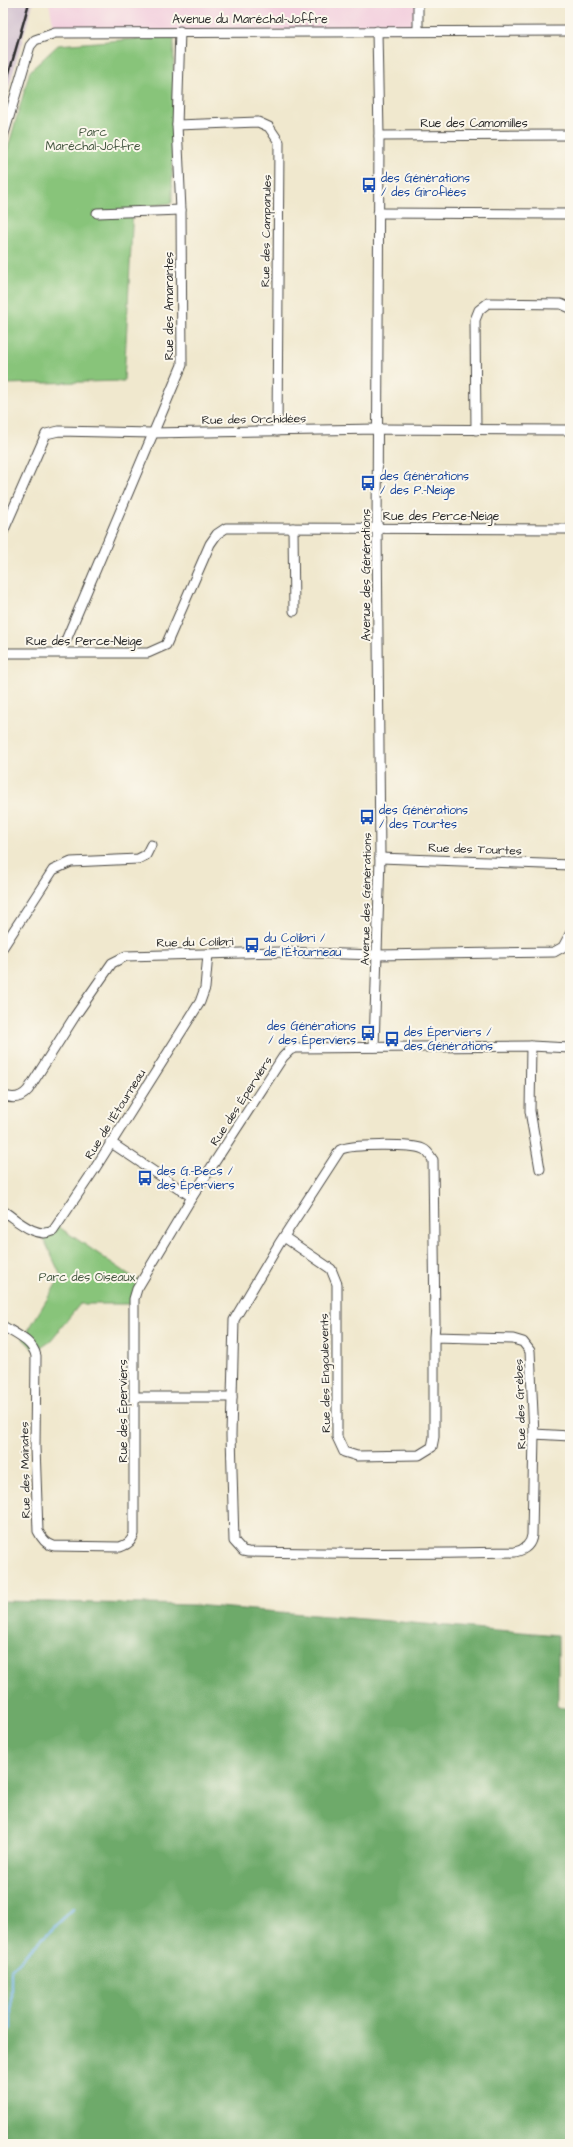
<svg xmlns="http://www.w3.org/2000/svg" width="573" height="2147" viewBox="0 0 573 2147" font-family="'Architects Daughter',sans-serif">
<rect width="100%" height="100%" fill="#fbf7ec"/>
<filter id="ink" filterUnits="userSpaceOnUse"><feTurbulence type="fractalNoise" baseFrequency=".025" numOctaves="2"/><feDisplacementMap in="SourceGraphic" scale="8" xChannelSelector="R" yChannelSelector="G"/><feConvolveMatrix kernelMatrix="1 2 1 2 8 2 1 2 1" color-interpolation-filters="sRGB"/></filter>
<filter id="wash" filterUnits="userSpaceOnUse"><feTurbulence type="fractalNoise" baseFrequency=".012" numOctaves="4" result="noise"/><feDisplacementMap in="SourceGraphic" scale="16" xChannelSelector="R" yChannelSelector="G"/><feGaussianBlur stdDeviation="0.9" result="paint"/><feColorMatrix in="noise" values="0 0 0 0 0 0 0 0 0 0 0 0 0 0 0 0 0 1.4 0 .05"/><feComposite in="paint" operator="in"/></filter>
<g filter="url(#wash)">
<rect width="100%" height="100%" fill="#f0e8ce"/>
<polygon fill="#f3cfde" points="49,3 418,3 418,31 55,33"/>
<polygon fill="#cfbdce" points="3,3 33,3 3,108"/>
<g fill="#88c47a" stroke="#5a7852">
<polygon points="174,36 172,203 133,208 124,381 3,384 3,165 30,71 58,45"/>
<polygon points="56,1225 140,1282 134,1304 80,1304 51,1340 35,1351 23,1339 61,1276 41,1233"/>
</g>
<polygon fill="#6eaa6a" stroke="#4c6a4a" points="3,1601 194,1605 558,1635 558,1705 570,1711 570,2144 3,2144"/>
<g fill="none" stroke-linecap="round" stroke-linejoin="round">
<polyline stroke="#72b3e6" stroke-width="2.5" points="3,2037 11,2027 11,1969 73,1909"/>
</g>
</g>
<g filter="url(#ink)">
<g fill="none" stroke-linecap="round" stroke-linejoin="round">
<defs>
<g id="street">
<polyline points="418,31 418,3"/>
<polyline points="177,125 258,122 269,127 279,142 277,431"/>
<polyline points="379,136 570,135"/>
<polyline points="3,137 30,46 35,40 55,33 570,31"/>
<polyline points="97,213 181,210"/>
<polyline points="378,213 570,214"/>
<polyline points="476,430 475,320 479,310 488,303 561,304 570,308"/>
<polyline points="293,528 294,611"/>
<polyline points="3,532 46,434 59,431 152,433 377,429 570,430"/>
<polyline points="61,652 182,365 181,210 177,125 180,31"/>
<polyline points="3,653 148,653 166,645 210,544 217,534 226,528 570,529"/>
<polyline points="380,858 570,865"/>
<polyline points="3,947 53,870 71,862 138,859 146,855 151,845"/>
<polyline points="531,1046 530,1111 540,1169"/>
<polyline points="374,1047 380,858 377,528 379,136 377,31"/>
<path d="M 3,1095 C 13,1100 21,1098 28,1090 L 75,1016 L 112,963 L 126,956 L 280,952 L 377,955 L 554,952 L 563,947 L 570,934"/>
<polyline points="110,1142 192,1197"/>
<path d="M 3,1211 C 17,1220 36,1239 53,1231 L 94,1170 L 200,1002 L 205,988 L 208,954"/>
<path d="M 284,1237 L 331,1269 L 337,1284 L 337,1437 L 344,1452 L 357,1456 L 419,1455 L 432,1447 L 434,1437 L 434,1337 L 435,1324 L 433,1160 C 430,1156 428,1151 423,1149 C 411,1144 350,1144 340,1150 L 279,1244 L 234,1320 L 231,1435 L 234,1541 L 243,1551 L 248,1552 C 337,1554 426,1554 515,1552 C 524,1550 531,1545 532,1535 L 534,1434 L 530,1351 L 523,1342 L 513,1339 L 434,1337"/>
<path d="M 3,1326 C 15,1334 33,1341 36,1356 L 35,1447 L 38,1531 C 42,1539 46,1544 54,1546 L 120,1547 C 128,1544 131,1542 134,1534 L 134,1299 L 137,1289 L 192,1197 L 283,1057 L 290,1050 L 295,1048 L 531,1046 L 570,1048"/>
<polyline points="136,1397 232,1397"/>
<polyline points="534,1434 570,1436"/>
</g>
</defs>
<use href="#street" stroke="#494743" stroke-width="11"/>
<use href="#street" stroke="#fff" stroke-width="9"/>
<polyline stroke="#2b2b2b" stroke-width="2.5" points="3,94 29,3"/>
</g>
</g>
<defs>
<symbol id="bus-bare" viewBox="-9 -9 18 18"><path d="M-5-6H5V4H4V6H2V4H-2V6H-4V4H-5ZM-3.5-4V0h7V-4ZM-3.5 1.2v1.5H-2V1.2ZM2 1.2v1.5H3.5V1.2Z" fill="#1a4fb4" stroke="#fbf7ec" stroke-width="2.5" paint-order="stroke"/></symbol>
</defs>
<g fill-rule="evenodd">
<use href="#bus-bare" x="358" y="174" width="22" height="22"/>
<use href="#bus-bare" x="357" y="472" width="22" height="22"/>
<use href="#bus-bare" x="356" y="806" width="22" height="22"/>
<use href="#bus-bare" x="241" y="934" width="22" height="22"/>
<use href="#bus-bare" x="357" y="1022" width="22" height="22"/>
<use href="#bus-bare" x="381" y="1028" width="22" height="22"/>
<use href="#bus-bare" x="134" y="1167" width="22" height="22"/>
</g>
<g text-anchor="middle" stroke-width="4" stroke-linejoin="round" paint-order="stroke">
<g font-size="12" fill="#2b2b2b" stroke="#fbf7ec">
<text x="250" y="23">Avenue du Maréchal-Joffre</text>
<text x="474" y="127">Rue des Camomilles</text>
<text transform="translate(266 231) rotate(-89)" y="4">Rue des Campanules</text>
<text transform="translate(169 306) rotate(-90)" y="4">Rue des Amarantes</text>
<text transform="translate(254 419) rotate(-1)" y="4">Rue des Orchidées</text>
<text x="441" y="520">Rue des Perce-Neige</text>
<text transform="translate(366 575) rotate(-90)" y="4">Avenue des Générations</text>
<text x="84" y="645">Rue des Perce-Neige</text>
<text transform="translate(475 849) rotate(2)" y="4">Rue des Tourtes</text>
<text transform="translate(366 899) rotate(-89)" y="4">Avenue des Générations</text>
<text transform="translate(195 942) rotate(-1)" y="4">Rue du Colibri</text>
<text transform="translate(241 1101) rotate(-57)" y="4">Rue des Éperviers</text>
<text transform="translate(115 1114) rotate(-58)" y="4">Rue de l'Étourneau</text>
<text transform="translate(325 1373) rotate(-91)" y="4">Rue des Engoulevents</text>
<text transform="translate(520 1404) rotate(-92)" y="4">Rue des Grèbes</text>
<text transform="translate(123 1411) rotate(-90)" y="4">Rue des Éperviers</text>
<text transform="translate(25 1470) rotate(-91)" y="4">Rue des Mainates</text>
</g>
<g font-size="12" fill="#475943" stroke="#fbf7ec">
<text x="93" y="136">Parc<tspan x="93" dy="14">Maréchal-Joffre</tspan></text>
<text x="87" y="1281">Parc des Oiseaux</text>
</g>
<g font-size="12" fill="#164399" stroke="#fbf7ec" text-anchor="start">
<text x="381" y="182">des Générations<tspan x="381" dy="14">/ des Giroflées</tspan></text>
<text x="380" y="480">des Générations<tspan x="380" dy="14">/ des P.-Neige</tspan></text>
<text x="379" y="814">des Générations<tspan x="379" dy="14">/ des Tourtes</tspan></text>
<text x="264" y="942">du Colibri /<tspan x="264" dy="14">de l'Étourneau</tspan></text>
<text x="356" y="1030" text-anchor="end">des Générations<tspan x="356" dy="14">/ des Éperviers</tspan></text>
<text x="404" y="1036">des Éperviers /<tspan x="404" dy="14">des Générations</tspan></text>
<text x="157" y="1175">des G.-Becs /<tspan x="157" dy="14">des Éperviers</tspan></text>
</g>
</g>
<rect width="573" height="2147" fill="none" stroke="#fbf7ec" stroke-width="16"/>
</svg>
